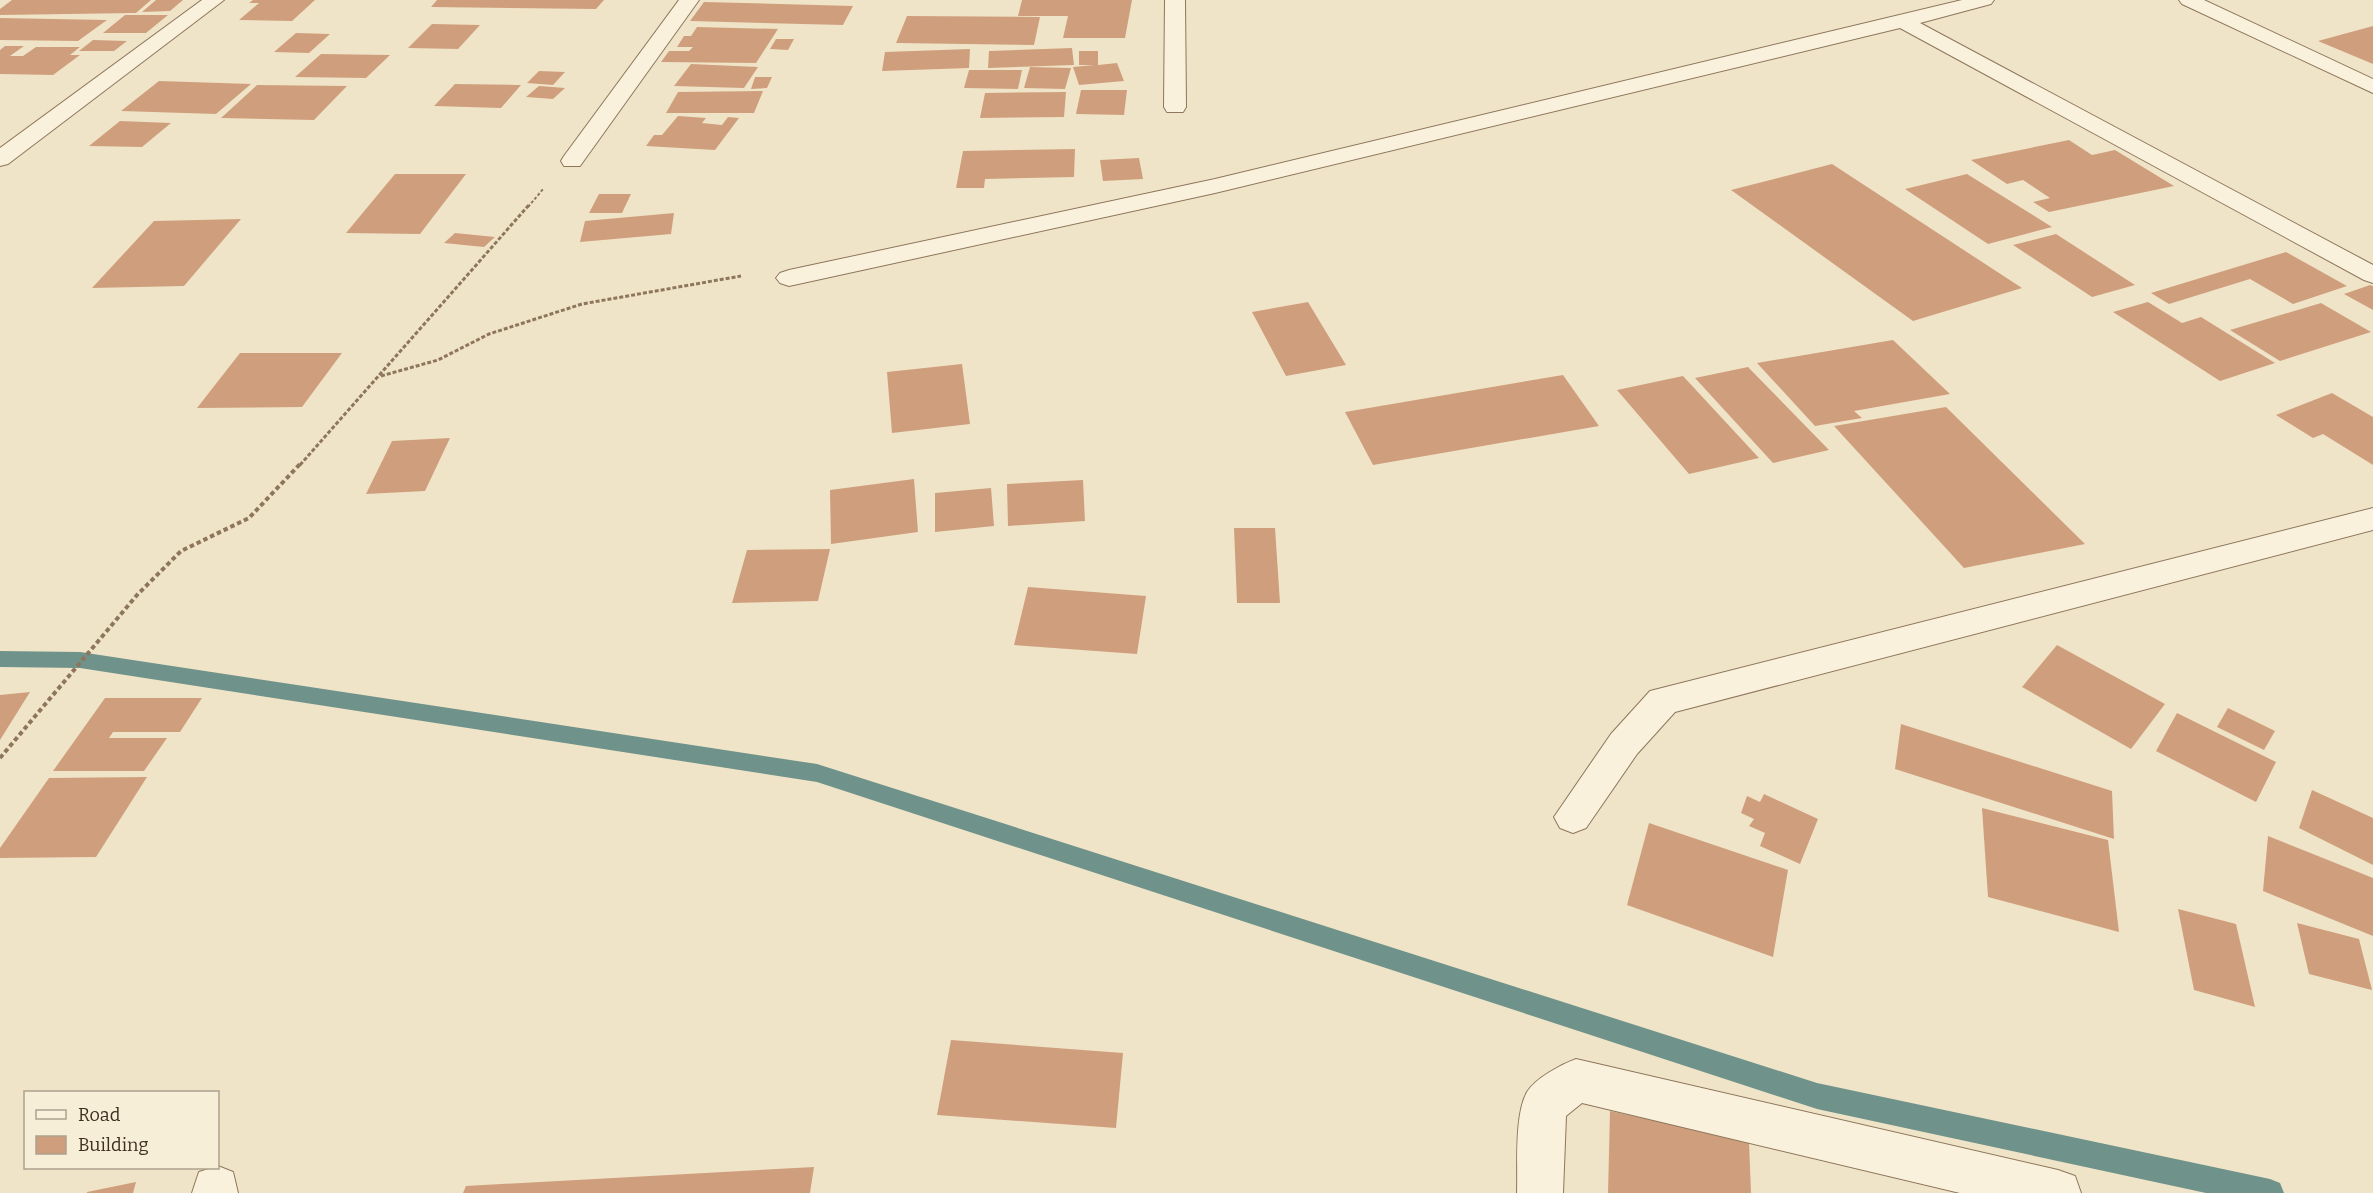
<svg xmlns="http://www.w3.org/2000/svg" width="2373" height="1193" viewBox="0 0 2373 1193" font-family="Bitter,serif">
<rect width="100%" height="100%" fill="#f0e4c8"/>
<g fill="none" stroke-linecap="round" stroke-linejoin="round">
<polygon fill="#6f938a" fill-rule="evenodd" points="0,651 80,652 817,764 1817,1083 2270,1179 2280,1183 2284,1193 2206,1193 1817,1109 817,782 80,668 0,667"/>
</g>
<g fill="#cf9f7d">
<polygon points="12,0 151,0 136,13 0,15 0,9"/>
<polygon points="156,0 183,0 170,11 142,12"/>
<polygon points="253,0 315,0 292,21 239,20 259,3 249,3"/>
<polygon points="437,0 604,0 596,9 431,7"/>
<polygon points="1022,0 1132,0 1125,38 1063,38 1068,16 1018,16"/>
<polygon points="704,2 853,6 843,25 690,21"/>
<polygon points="125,15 168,15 146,33 103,33"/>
<polygon points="907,16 1040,17 1034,45 896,43"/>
<polygon points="0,18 107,20 78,41 0,40"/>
<polygon points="432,24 480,25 458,49 408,48"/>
<polygon points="2373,26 2373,64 2318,41"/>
<polygon points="697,27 778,29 756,63 661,62 669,51 689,51 693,47 677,47 684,36 691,36"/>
<polygon points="296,33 330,34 309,53 274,52"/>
<polygon points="776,39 794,39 788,50 770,49"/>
<polygon points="93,40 127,41 114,51 79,51"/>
<polygon points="5,46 24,46 10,56 23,56 36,47 80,47 70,55 80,55 53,75 0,74 0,50"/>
<polygon points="1072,48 1074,65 988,68 989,51"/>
<polygon points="970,49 969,68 882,71 885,52"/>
<polygon points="1079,51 1098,51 1098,65 1117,63 1124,81 1079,85 1073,67 1094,65 1079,65"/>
<polygon points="321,54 390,55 366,78 295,77"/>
<polygon points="691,64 758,67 744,88 674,86"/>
<polygon points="1030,67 1071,68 1065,89 1024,88"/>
<polygon points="969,70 1022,70 1018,89 964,88"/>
<polygon points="539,71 565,72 553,85 527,83"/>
<polygon points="755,77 772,77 767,88 751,89"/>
<polygon points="159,81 251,84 216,114 121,111"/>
<polygon points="455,84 521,85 501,108 434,106"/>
<polygon points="257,85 347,86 314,120 221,118"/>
<polygon points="539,86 565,88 553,99 526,97"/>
<polygon points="1081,90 1127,90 1124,115 1076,114"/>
<polygon points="763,91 754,113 666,113 678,92"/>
<polygon points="1066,92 1064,117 980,118 985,93"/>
<polygon points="678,116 706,118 702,123 722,125 728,117 739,118 715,150 646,146 654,135 662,135"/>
<polygon points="120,121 171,123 142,147 89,146"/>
<polygon points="2069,140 2092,155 2115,150 2174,186 2049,212 2033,202 2050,198 2023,180 2007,184 1971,160"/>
<polygon points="1075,149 1074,177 985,179 984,188 956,188 963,151"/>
<polygon points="1139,158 1143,179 1103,181 1100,160"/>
<polygon points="1832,164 2022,288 1913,321 1731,190"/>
<polygon points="395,174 466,174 420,234 346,233"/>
<polygon points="1967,174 2052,227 1988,244 1905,189"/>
<polygon points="599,194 631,194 622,213 589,213"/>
<polygon points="674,213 671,234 580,242 585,221"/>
<polygon points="241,219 184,286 92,288 154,221"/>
<polygon points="455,233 495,237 484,247 444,243"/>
<polygon points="2056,234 2135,285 2092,297 2013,245"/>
<polygon points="2286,252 2347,286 2293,304 2250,279 2169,304 2151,293"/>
<polygon points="2370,285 2373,286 2373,310 2344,294"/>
<polygon points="1308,302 1346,365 1286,376 1252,312"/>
<polygon points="2148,302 2182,323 2201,317 2275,363 2220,381 2113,312"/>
<polygon points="2321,303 2371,332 2280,361 2230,330"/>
<polygon points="1893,340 1950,394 1854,411 1862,418 1815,426 1757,363"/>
<polygon points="240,353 342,353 302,407 197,408"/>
<polygon points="962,364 970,424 892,433 887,372"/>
<polygon points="1748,367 1829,450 1773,463 1695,378"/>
<polygon points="1563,375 1599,426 1373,465 1345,412"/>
<polygon points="1683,376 1759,458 1689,474 1617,390"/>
<polygon points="2332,393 2373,417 2373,465 2323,434 2313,438 2276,415"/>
<polygon points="1946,407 2085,544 1964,568 1834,426"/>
<polygon points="450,438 425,491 366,494 392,441"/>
<polygon points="914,479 918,532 831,544 830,490"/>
<polygon points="1083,480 1085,521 1008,526 1007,484"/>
<polygon points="991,488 994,526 935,532 935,493"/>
<polygon points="1234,528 1275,528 1280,603 1237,603"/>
<polygon points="830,549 818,601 732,603 747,550"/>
<polygon points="1028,587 1146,596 1137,654 1014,645"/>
<polygon points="2057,645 2165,704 2131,749 2022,687"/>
<polygon points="30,692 0,740 0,695"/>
<polygon points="105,698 202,698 180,732 113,732 109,738 167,738 144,771 53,771"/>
<polygon points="2228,708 2275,731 2264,750 2217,727"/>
<polygon points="2177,713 2276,762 2256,802 2156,751"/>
<polygon points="1901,724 2112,791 2114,839 1895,769"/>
<polygon points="147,777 96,857 0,858 0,848 49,778"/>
<polygon points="2312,790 2373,818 2373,865 2299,828"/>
<polygon points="1764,794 1818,819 1800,864 1760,846 1765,833 1749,826 1754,819 1741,813 1747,796 1760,802"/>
<polygon points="1982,808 2108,840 2119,932 1988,897"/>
<polygon points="1649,823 1788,870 1773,957 1627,905"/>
<polygon points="2268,836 2373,878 2373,936 2263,891"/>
<polygon points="2178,909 2236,924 2255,1007 2194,990"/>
<polygon points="2297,923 2359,939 2372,990 2309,974"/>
<polygon points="951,1040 1123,1053 1116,1128 937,1115"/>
<polygon points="1610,1111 1749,1141 1751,1193 1608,1193"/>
<polygon points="814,1167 810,1193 463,1193 466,1186"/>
<polygon points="136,1182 133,1193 87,1193 87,1192"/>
</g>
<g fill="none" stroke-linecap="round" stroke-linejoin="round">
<defs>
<g id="minor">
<polygon points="202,0 224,0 8,164 0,166 0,148"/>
<polygon points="679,0 699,0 580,166 564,166 561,161 564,156"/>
<polygon points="1165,0 1185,0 1186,107 1183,112 1167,112 1164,107"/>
<polygon points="1962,0 1994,0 1991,4 1920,23 2373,265 2373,283 2364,280 1900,28 1215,193 789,286 780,283 776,278 780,273 789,270 1215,179"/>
<polygon points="2179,0 2204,0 2373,79 2373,93 2182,4"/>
<polygon points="2373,508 2373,530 1675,712 1637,754 1586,828 1573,833 1560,828 1554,817 1611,734 1650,691"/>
<path d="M 1576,1059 L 2058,1170 L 2075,1176 L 2081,1193 L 1960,1193 L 1582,1103 L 1566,1116 L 1563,1193 L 1517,1193 C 1518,1166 1514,1115 1527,1092 C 1536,1078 1560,1065 1576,1059 Z"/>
<polygon points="218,1166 233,1172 238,1193 192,1193 199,1172"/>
</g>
</defs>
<use href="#minor" stroke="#8d765c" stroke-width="2"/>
<polyline stroke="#8d765c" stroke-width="2" stroke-dasharray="3 2" stroke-linecap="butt" points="528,207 544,188"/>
<g stroke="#8d765c" stroke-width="3" stroke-dasharray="4 2" stroke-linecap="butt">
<polyline points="381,376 438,360 489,334 582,304 741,276"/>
<polyline points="300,465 529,205"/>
</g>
<polyline stroke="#8d765c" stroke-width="4" stroke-dasharray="4.5 3" stroke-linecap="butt" points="0,758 137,595 181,551 249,518 301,463"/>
<use href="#minor" fill="#faf1dc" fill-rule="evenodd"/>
</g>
<rect x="24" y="1091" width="195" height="78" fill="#f7eed8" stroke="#ada18e" stroke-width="1.5"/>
<rect x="36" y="1110" width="30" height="9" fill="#faf1dc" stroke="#ada18e" stroke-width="1.5"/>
<text x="78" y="1121" font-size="18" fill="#3d2e20">Road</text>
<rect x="36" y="1136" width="30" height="18" fill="#cf9f7d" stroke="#ada18e" stroke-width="1.5"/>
<text x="78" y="1151" font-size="18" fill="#3d2e20">Building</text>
</svg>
